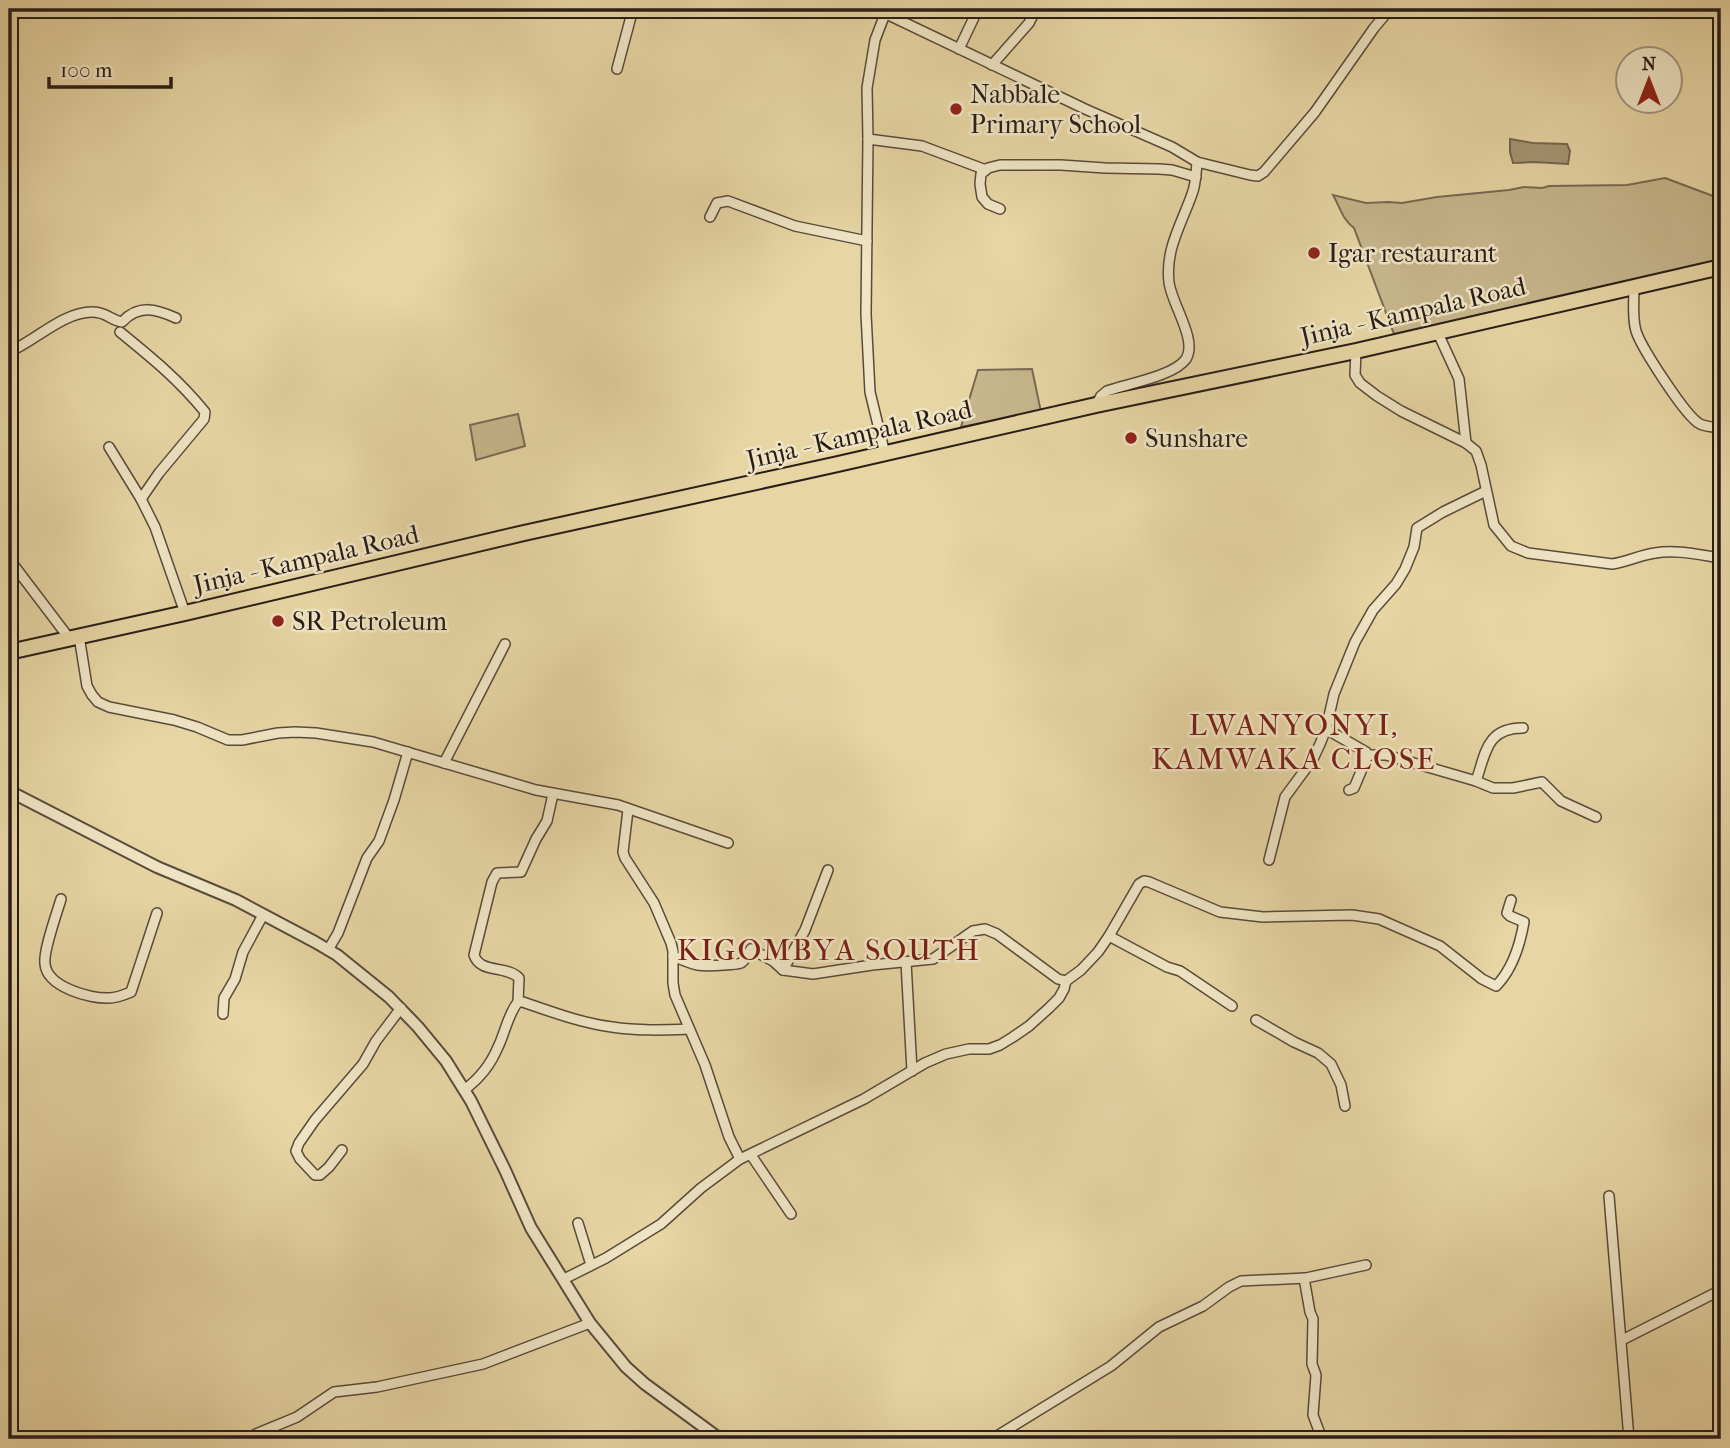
<svg xmlns="http://www.w3.org/2000/svg" width="1730" height="1448" viewBox="0 0 1730 1448" font-family="'IM FELL French Canon',serif">
<rect width="100%" height="100%" fill="#e7d5a4"/>
<filter id="stains"><feTurbulence type="fractalNoise" baseFrequency=".00286" numOctaves="4"/><feColorMatrix values="0 0 0 0 .2 0 0 0 0 .09 0 0 0 0 .02 0 0 0 .5 -.17"/></filter>
<radialGradient id="worn" r=".72"><stop offset=".6" stop-color="#630" stop-opacity="0"/><stop offset="1" stop-color="#630" stop-opacity=".3"/></radialGradient>
<g fill="#c7b68c" stroke="#786a52" stroke-width="2">
<path d="M 1665,178 L 1721,199 L 1721,260 L 1394,334 L 1354,228 C 1342,219 1340,207 1333,195 L 1366,203 L 1388,202 L 1402,203 L 1437,197 L 1509,190 L 1524,187 L 1542,188 L 1549,186 L 1627,185 Z"/>
<polygon points="1032,369 1041,412 961,427 978,370"/>
<polygon points="518,414 525,446 476,460 470,425"/>
</g>
<polygon fill="#a69674" stroke="#74664f" stroke-width="2" points="1510,139 1533,143 1567,144 1570,151 1568,164 1534,162 1513,163 1510,152"/>
<g fill="none" stroke-linecap="round" stroke-linejoin="round">
<defs>
<g id="minor">
<path d="M 876,9 L 1085,109 L 1172,147 L 1197,162 C 1196,173 1196,184 1192,194 C 1182,223 1165,249 1169,282 C 1171,303 1198,340 1186,359 C 1174,376 1127,384 1107,391 L 1101,396 L 1096,405"/>
<polyline points="959,49 978,9"/>
<polyline points="992,65 1029,23 1036,9"/>
<polyline points="617,69 633,9"/>
<polyline points="868,139 922,146 986,170"/>
<polyline points="1197,162 1250,175 1258,176 1264,172 1315,112 1374,28 1390,9"/>
<polyline points="1000,209 988,204 982,197 980,184 981,174 988,168 1000,165 1061,165 1105,168 1159,169 1172,170 1196,177"/>
<polyline points="710,217 717,203 728,201 795,226 867,241"/>
<path d="M 1634,287 C 1634,301 1632,318 1636,331 C 1641,347 1686,417 1700,424 C 1706,427 1715,427 1721,428"/>
<polyline points="1437,331 1459,379 1466,443"/>
<path d="M 120,332 C 152,358 179,380 205,412 L 204,419 L 159,473 L 141,499"/>
<path d="M 1356,351 L 1355,375 L 1360,383 L 1377,396 L 1401,411 L 1466,443 L 1476,451 L 1481,465 L 1494,525 L 1511,546 L 1528,553 L 1612,564 C 1627,562 1640,555 1655,553 C 1676,549 1700,555 1721,558"/>
<path d="M 9,352 C 35,341 63,312 92,312 C 107,312 110,320 122,322 C 139,304 156,309 176,318"/>
<polyline points="109,447 141,499 155,527 185,613"/>
<polyline points="885,454 870,392 866,314 868,139 867,88 875,40 885,14"/>
<polyline points="9,559 69,638"/>
<polyline points="79,636 87,686 92,695 98,702 109,707 174,720 197,727 228,740 242,740 278,733 295,732 316,733 373,742 536,790 618,805 728,843"/>
<polyline points="1326,729 1366,752 1368,755 1354,788 1349,790"/>
<polyline points="1368,755 1386,755 1476,781 1493,788 1513,788 1542,782 1561,801 1596,817"/>
<polyline points="444,763 505,644"/>
<path d="M 1476,781 C 1486,753 1486,728 1523,728"/>
<polyline points="628,810 623,852 625,858 654,903 671,943 673,951 673,983 675,995 705,1065 729,1137 740,1159"/>
<polyline points="1269,860 1285,797 1313,759 1320,744 1326,729 1334,694 1355,642 1373,610 1396,584 1405,569 1414,547 1417,528 1443,512 1486,491"/>
<path d="M 61,899 C 57,913 43,951 45,964 C 47,987 90,999 109,998 C 117,998 124,995 131,992 L 157,913"/>
<path d="M 1109,936 L 1139,884 L 1144,881 L 1149,882 L 1220,912 L 1263,917 L 1352,915 L 1379,919 L 1440,946 L 1482,979 L 1496,986 C 1513,969 1520,945 1524,922 L 1510,916 L 1507,913 L 1511,900"/>
<polyline points="328,950 338,933 367,858 379,841 394,800 408,752"/>
<path d="M 673,956 C 696,966 699,967 724,965 C 729,964 737,965 741,963 C 746,960 748,953 751,949 L 773,961 L 783,970 L 813,974 L 872,965 L 933,959 L 973,931 L 985,929 L 997,934 L 1058,979 L 1066,981"/>
<polyline points="906,962 912,1071"/>
<polyline points="783,970 805,930 828,870"/>
<path d="M 518,1002 L 519,978 C 507,965 480,974 474,955 L 492,882 L 497,873 L 521,872 L 536,839 L 547,821 L 553,794"/>
<polyline points="223,1014 224,998 235,979 243,952 263,915"/>
<polyline points="1256,1020 1294,1042 1318,1053 1331,1064 1341,1085 1345,1106"/>
<path d="M 464,1090 C 479,1079 491,1064 498,1047 C 505,1033 508,1014 518,1002 L 523,1002 C 552,1012 581,1023 612,1027 C 638,1031 664,1030 689,1029"/>
<polyline points="342,1150 329,1167 320,1175 315,1175 300,1159 296,1151 299,1143 315,1120 363,1064 376,1041 401,1008"/>
<polyline points="751,1155 791,1214"/>
<polyline points="1609,1196 1629,1439"/>
<polyline points="578,1223 591,1265"/>
<polyline points="1304,1278 1310,1312 1313,1319 1312,1364 1316,1375 1313,1415 1322,1439"/>
<polyline points="564,1279 606,1258 661,1224 701,1188 740,1159 864,1099 925,1063 946,1054 969,1049 989,1049 1000,1045 1013,1037 1029,1026 1049,1008 1059,998 1064,989 1066,981 1081,970 1098,952 1109,936 1167,967 1180,971 1232,1006"/>
<polyline points="1622,1340 1721,1290"/>
<polyline points="249,1439 256,1434 297,1417 334,1392 377,1387 483,1364 590,1323"/>
<polyline points="992,1439 1111,1366 1159,1327 1203,1306 1229,1287 1241,1281 1306,1278 1366,1265"/>
</g>
<polyline id="tertiary" points="9,791 157,867 236,900 315,942 337,955 389,997 418,1027 446,1061 471,1101 505,1170 531,1228 590,1323 626,1367 645,1384 720,1439"/>
<polyline id="trunk" points="9,652 185,613 524,533 838,464 1096,405 1356,351 1721,267"/>
</defs>
<use href="#minor" stroke="#584b3b" stroke-width="12"/>
<use href="#tertiary" stroke="#584b3b" stroke-width="14"/>
<use href="#trunk" stroke="#291d18" stroke-width="18"/>
<use href="#minor" stroke="#efe4c4" stroke-width="9"/>
<use href="#tertiary" stroke="#efe4c4" stroke-width="10"/>
<use href="#trunk" stroke="#e7d5a4" stroke-width="14"/>
</g>
<g fill="#8f2418" stroke="#efe4c4" stroke-width="2.5">
<circle cx="956" cy="109" r="7"/>
<circle cx="1314" cy="253" r="7"/>
<circle cx="1131" cy="438" r="7"/>
<circle cx="278" cy="621" r="7"/>
</g>
<g text-anchor="middle" stroke-width="5" stroke-linejoin="round" paint-order="stroke">
<g font-size="26" fill="#291d18" stroke="#efe4c4" text-anchor="start">
<text x="970" y="103">Nabbale<tspan x="970" dy="30">Primary School</tspan></text>
<text x="1328" y="262">Igar restaurant</text>
<text x="1145" y="447">Sunshare</text>
<text x="292" y="630">SR Petroleum</text>
</g>
<g font-size="26" fill="#291d18" stroke="#efe4c4">
<text transform="translate(1413 311) rotate(-13)" y="9">Jinja - Kampala Road</text>
<text transform="translate(859 434) rotate(-13)" y="9">Jinja - Kampala Road</text>
<text transform="translate(306 559) rotate(-13)" y="9">Jinja - Kampala Road</text>
</g>
<g font-size="30" letter-spacing="2" fill="#7a1f14" stroke="#efe4c4">
<text x="1294" y="735">LWANYONYI,<tspan x="1294" dy="34">KAMWAKA CLOSE</tspan></text>
<text x="829" y="960">KIGOMBYA SOUTH</text>
</g>
</g>
<rect width="1730" height="1448" fill="none" stroke="#e7d5a4" stroke-width="35"/>
<rect x="10" y="10" width="1709" height="1427" fill="none" stroke="#291d18" stroke-width="3.5"/>
<rect x="18" y="18" width="1695" height="1413" fill="none" stroke="#291d18" stroke-width="2"/>
<g transform="translate(1649 80)"><circle r="33" fill="#efe4c4" stroke="#a0947f" stroke-width="2"/>
<path d="M0-5L12 26L0 18L-12 26Z" fill="#8f2418"/>
<text y="-10" font-size="19" font-weight="bold" text-anchor="middle" fill="#291d18">N</text>
</g>
<path d="M49 77v10h122v-10" fill="none" stroke="#291d18" stroke-width="3.5"/>
<text x="60" y="77" font-size="21" fill="#291d18" stroke="#efe4c4" stroke-width="5" paint-order="stroke">100 m</text>
<rect width="100%" height="100%" filter="url(#stains)"/>
<rect width="100%" height="100%" fill="url(#worn)"/>
</svg>
